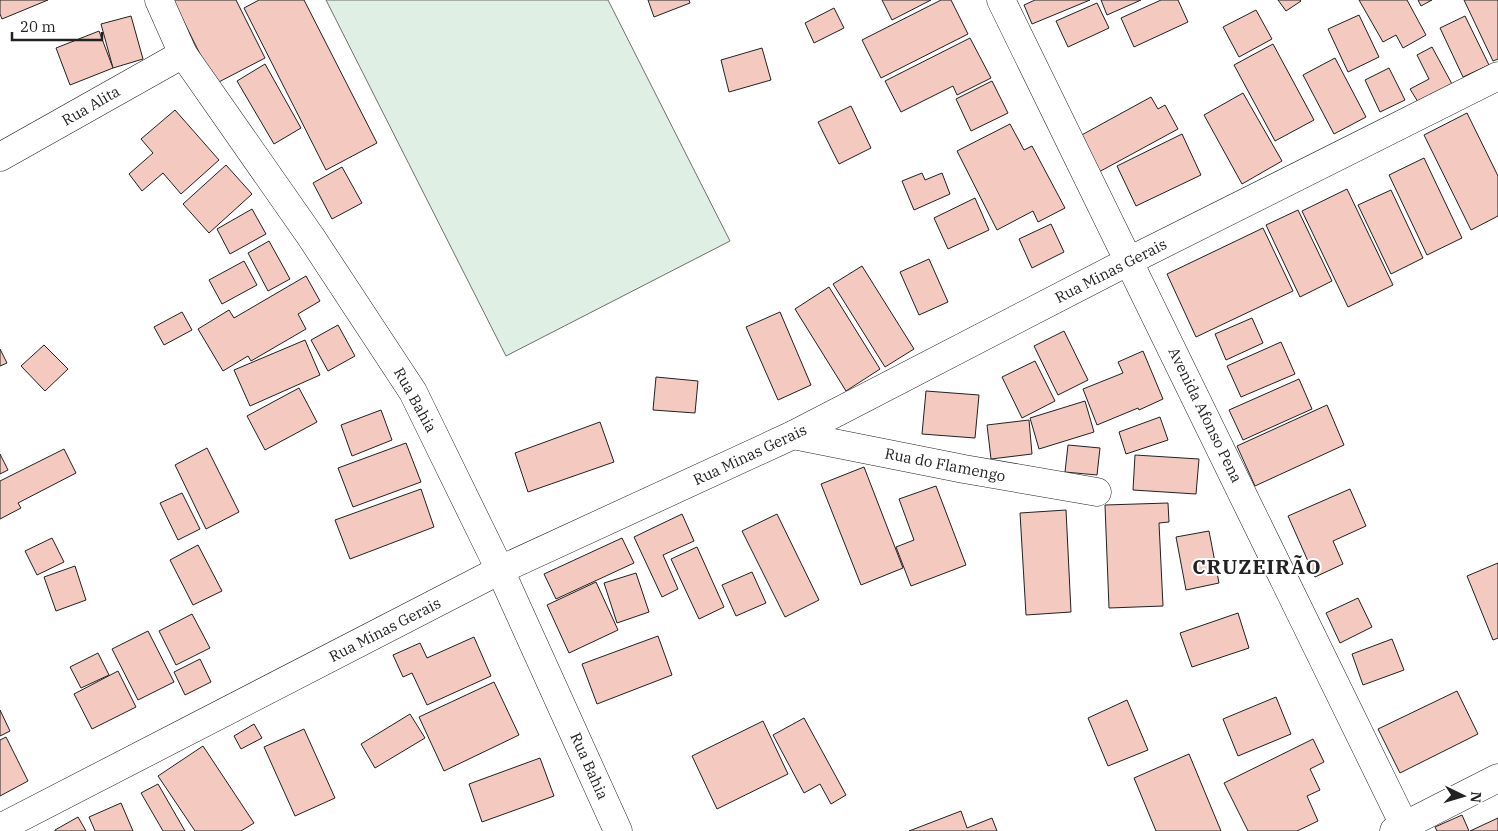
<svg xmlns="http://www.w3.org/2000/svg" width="1498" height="831" viewBox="0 0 1498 831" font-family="'IBM Plex Serif',serif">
<rect width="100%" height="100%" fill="#fff"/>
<polygon fill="#e0efe3" stroke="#6f6f6f" points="326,0 608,0 730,241 506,356"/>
<g fill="#f3c9c0" stroke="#222">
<polygon points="0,0 48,0 2,19 0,14"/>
<polygon points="173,0 236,0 265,58 215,84"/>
<polygon points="259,0 304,0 377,143 326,170 244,8"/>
<polygon points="648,0 689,0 690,3 654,17"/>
<polygon points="882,0 931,0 892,20"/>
<polygon points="941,0 951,0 968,34 881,78 862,40"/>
<polygon points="1035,0 1090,0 1032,24 1024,5"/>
<polygon points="1101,0 1141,0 1107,15"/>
<polygon points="1161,0 1178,0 1188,22 1134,47 1121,18"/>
<polygon points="1278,0 1300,0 1301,1 1286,11"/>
<polygon points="1359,0 1407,0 1426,35 1403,48 1396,35 1383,42"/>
<polygon points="1418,0 1432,0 1421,6"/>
<polygon points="1464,0 1498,0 1498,59 1493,61"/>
<polygon points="1097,3 1109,28 1068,47 1056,21"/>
<polygon points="834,8 844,28 814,43 805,23"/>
<polygon points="1256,10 1272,39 1239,57 1223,27"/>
<polygon points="1359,15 1379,57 1348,72 1328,29"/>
<polygon points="131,16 143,59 113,68 101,24"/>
<polygon points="1465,16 1489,65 1463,77 1440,28"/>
<polygon points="99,31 113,68 70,85 56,48"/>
<polygon points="970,38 991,78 957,95 953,86 901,112 885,81"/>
<polygon points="1273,44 1314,120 1275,141 1234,65"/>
<polygon points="1432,47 1452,84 1418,102 1410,89 1429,79 1417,55"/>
<polygon points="762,48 771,80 729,92 721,60"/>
<polygon points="1335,58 1366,117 1334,134 1303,75"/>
<polygon points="265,64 301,128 274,144 237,81"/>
<polygon points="1389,68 1405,100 1380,112 1365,80"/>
<polygon points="992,81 1008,113 971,131 956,99"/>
<polygon points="1243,93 1282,161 1242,184 1204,115"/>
<polygon points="1151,97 1158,109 1165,105 1178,129 1097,173 1078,137"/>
<polygon points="851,106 871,148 839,164 818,122"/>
<polygon points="175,110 219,160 181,194 163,173 142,191 129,174 153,153 141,139"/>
<polygon points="1467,113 1498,176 1498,216 1471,230 1424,135"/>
<polygon points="1010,124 1024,150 1032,146 1065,208 1038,222 1033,211 997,230 957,151"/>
<polygon points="1182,134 1201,175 1136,206 1117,166"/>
<polygon points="1424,158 1462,238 1427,255 1389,175"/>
<polygon points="226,165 252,194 209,233 183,204"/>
<polygon points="342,167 362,203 332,219 313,183"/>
<polygon points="922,173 925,180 942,173 950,194 914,210 902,181"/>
<polygon points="1347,189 1393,285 1348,307 1302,211"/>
<polygon points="1391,190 1423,258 1391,274 1358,205"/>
<polygon points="975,198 989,230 948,249 934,218"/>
<polygon points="252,209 266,234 230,254 217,229"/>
<polygon points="1298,210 1332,281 1300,297 1266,225"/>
<polygon points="1051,224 1064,252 1032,268 1019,239"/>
<polygon points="1263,228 1293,291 1196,337 1167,274"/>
<polygon points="269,241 290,279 268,291 248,253"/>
<polygon points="929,259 948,302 919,315 900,272"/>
<polygon points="244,261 257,285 222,304 209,280"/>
<polygon points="862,266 914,349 885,367 833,284"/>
<polygon points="306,276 320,301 298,314 306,329 251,361 248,356 223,371 198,329 229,310 234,318"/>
<polygon points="829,287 880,369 846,391 795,309"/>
<polygon points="182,312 192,330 164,345 154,327"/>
<polygon points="780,312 811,385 778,400 746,327"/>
<polygon points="1252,318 1263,343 1226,360 1215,334"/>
<polygon points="338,325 355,356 328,371 311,340"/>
<polygon points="1064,331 1088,380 1058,395 1034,346"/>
<polygon points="305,340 320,375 250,406 234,370"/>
<polygon points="1281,342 1295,374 1241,397 1227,366"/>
<polygon points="44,345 68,369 45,391 21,366"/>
<polygon points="0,349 7,363 0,366"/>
<polygon points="1143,351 1163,399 1139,410 1138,408 1097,425 1083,389 1123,373 1118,362"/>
<polygon points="1035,361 1055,401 1022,418 1002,377"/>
<polygon points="656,377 698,381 695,413 653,410"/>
<polygon points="1299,379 1312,409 1243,440 1229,410"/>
<polygon points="299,388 317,422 265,450 247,416"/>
<polygon points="926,391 979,395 975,438 922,434"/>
<polygon points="1085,401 1094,432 1039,449 1030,418"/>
<polygon points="1327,405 1344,445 1255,486 1237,446"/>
<polygon points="381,410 392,440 352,456 341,425"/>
<polygon points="1160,417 1168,440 1126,454 1119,432"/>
<polygon points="1029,420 1032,454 991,459 987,425"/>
<polygon points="600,422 614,462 528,492 515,453"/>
<polygon points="406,443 421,482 353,507 338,468"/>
<polygon points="1068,445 1100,448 1097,475 1065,472"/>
<polygon points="207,448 239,512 206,529 175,465"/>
<polygon points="64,449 76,473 18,503 21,508 0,519 0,481"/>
<polygon points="0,454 8,470 0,474"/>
<polygon points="1135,455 1199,459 1196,494 1133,490"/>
<polygon points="864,467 903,568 861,585 821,484"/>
<polygon points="936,486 966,565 911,586 896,547 914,540 899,499"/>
<polygon points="421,489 434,527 350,559 335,520"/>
<polygon points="1350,489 1366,526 1333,541 1343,564 1315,577 1288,516"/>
<polygon points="182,493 200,529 178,540 160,503"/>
<polygon points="1168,503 1169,522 1159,523 1163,606 1109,608 1105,505"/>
<polygon points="1066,510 1071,612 1026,615 1020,513"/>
<polygon points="682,514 694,541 663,555 678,589 662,597 634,537"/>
<polygon points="777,514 819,600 785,617 742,531"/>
<polygon points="1209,531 1219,583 1186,590 1176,537"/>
<polygon points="52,538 64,562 37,575 25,551"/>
<polygon points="622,538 634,563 556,599 544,574"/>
<polygon points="198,545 222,591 193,605 170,560"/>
<polygon points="697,547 724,607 699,619 671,559"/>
<polygon points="1498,563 1498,638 1493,640 1467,576"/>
<polygon points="75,566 86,600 56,611 44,577"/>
<polygon points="752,572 766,603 736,616 722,585"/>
<polygon points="636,573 649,612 617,623 604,583"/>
<polygon points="596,582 618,630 569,653 547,605"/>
<polygon points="1358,598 1372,627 1340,643 1326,613"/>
<polygon points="1238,613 1249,648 1192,667 1180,633"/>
<polygon points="192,614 210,648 176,665 159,631"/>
<polygon points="148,631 174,682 138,700 112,649"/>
<polygon points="658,636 672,675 597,704 582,664"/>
<polygon points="474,637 491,676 427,705 412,673 403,677 393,655 420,643 427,658"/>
<polygon points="1392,639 1404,670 1363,685 1352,654"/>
<polygon points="98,653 109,675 81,688 70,667"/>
<polygon points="200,659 211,682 185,695 174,672"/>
<polygon points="118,671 136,707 92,729 74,694"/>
<polygon points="494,682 519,735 444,771 419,717"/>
<polygon points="1457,691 1478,734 1400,773 1378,729"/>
<polygon points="1276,697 1291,734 1238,756 1223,719"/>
<polygon points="1127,700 1148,750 1108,766 1088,718"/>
<polygon points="0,710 10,731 0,736"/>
<polygon points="410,714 425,738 375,768 361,744"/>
<polygon points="804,718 846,795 831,804 820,784 804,793 773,735"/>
<polygon points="763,721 788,774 717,809 692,756"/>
<polygon points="254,724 262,738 241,749 234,736"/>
<polygon points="304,729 335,798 295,816 264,747"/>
<polygon points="6,737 28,781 0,796 0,740"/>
<polygon points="1313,739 1324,762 1310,769 1320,790 1307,796 1318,821 1297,831 1248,831 1224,783"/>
<polygon points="203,746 254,823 241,831 195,831 158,776"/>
<polygon points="1189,754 1221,831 1156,831 1134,778"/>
<polygon points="540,758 554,796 482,822 469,784"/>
<polygon points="158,784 185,831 163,831 141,793"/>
<polygon points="121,803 133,831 95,831 89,817"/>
<polygon points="961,811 967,828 992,818 997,831 909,831"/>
<polygon points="1462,815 1469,831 1437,831 1435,827"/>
<polygon points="78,817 86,831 55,831 55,830"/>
<polygon points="1498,818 1498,831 1470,831"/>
</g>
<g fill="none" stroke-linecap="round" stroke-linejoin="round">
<defs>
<g id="minor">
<polyline points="1001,0 1407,831"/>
<polyline points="0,157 183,54"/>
<polyline points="793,435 964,469 1097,492"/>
<polyline points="0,828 500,570 793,435 1129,261 1498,76"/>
<polyline points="1394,831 1498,778"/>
</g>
<polyline id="tertiary" points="159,0 183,54 311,237 413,392 500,570 618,831"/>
</defs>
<use href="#minor" stroke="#222" stroke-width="29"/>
<use href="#tertiary" stroke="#222" stroke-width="29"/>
<use href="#minor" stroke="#fff" stroke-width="28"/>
<use href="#tertiary" stroke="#fff" stroke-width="28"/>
</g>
<g text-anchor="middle" stroke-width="4" stroke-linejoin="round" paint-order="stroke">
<g font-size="15" fill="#222" stroke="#fff">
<text transform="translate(91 106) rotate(-30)" y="5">Rua Alita</text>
<text transform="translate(1111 271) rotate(-27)" y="5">Rua Minas Gerais</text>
<text transform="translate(415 400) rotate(61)" y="5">Rua Bahia</text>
<text transform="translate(1205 415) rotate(64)" y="5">Avenida Afonso Pena</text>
<text transform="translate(750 455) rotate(-25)" y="5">Rua Minas Gerais</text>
<text transform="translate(945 465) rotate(11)" y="5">Rua do Flamengo</text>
<text transform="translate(385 630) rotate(-27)" y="5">Rua Minas Gerais</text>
<text transform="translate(589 766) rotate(66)" y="5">Rua Bahia</text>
</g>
<g font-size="20" font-weight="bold" letter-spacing="1" fill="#222" stroke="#fff">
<text x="1257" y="574">CRUZEIRÃO</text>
</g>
</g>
<g transform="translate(1463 796) rotate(95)" stroke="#ffffff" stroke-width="4" paint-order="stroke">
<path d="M0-4L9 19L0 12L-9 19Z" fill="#222222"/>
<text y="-8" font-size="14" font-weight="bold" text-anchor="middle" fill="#222222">N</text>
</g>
<path d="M12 32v8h90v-8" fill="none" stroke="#222222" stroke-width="2.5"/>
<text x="20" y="32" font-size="15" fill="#222222" stroke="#ffffff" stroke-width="4" paint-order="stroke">20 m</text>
</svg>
